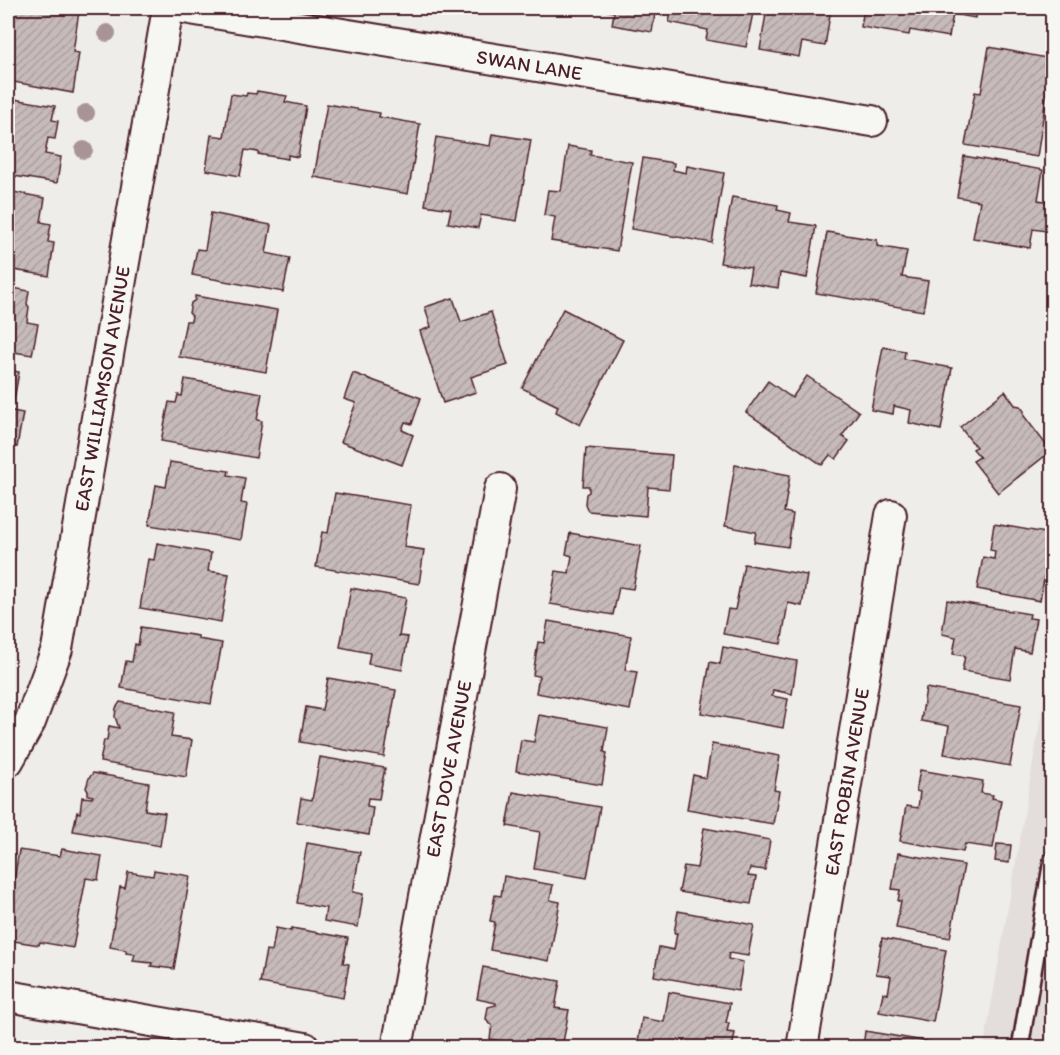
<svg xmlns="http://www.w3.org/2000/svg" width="1060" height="1055" viewBox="0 0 1060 1055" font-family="Itim,sans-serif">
<defs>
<pattern id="building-hatch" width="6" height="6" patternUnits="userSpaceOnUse" patternTransform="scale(1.5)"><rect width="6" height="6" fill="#c6babb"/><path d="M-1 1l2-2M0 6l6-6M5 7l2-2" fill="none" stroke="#ac9fa1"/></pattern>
</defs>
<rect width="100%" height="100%" fill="#efedea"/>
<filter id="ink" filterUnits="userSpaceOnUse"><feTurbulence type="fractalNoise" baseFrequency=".0167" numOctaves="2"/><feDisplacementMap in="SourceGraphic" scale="12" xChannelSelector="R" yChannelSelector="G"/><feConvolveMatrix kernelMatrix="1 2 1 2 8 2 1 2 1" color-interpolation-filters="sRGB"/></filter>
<g filter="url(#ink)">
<polygon fill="#e3dedc" points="1052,652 1052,1047 984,1047"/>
<g fill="url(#building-hatch)" stroke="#4a1f2b" stroke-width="1.5">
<polygon points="8,8 58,8 79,11 73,52 79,53 73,93 8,81"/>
<polygon points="595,8 656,8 652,32 612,25 614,12"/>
<polygon points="672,8 754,8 746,47 706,40 708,30 669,22"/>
<polygon points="767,8 831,8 825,46 802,42 799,57 760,50"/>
<polygon points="864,8 977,8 975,18 953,14 949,37 910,30 909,35 861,27"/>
<polygon points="989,47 1052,59 1037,157 965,145 975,92 981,93"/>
<polygon points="257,91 287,96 285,102 306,106 298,157 288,155 288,159 258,154 258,152 245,150 240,176 206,170 211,135 224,137 231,94 246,96 247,93 256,94"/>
<polygon points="8,98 55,106 52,120 58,121 55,139 48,138 45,154 61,157 57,183 8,175"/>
<polygon points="327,104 380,113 379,117 420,124 408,194 314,177"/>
<polygon points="492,134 531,140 517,221 481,215 478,228 448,223 451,209 425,205 436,137 490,146"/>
<polygon points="568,146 591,150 590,155 632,162 617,251 551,241 555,217 544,215 548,190 561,191"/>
<polygon points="964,156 1043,170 1038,200 1051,202 1046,231 1033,229 1030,248 973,238 980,201 957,197"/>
<polygon points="643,158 674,163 673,170 686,173 687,166 724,173 712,243 631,229"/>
<polygon points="8,191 45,198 41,222 51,224 48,242 54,243 49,276 8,269"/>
<polygon points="732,197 778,205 777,210 791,213 789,222 816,226 807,278 780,273 778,288 748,283 751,268 720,263"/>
<polygon points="211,213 271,225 266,253 290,258 283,292 192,275 197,249 205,250"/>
<polygon points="827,232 877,240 877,246 907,251 902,277 928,281 923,311 816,293"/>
<polygon points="8,287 29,291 27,304 29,307 27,322 38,324 32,355 8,351"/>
<polygon points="195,296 277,310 266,372 179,357 186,321 191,321 192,316 189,313 191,303 195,300"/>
<polygon points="453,298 461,322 491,312 508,365 471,377 476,392 443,403 420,331 431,327 425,307"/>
<polygon points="563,309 623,340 580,425 556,412 558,406 522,388"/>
<polygon points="883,347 905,351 904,359 952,368 941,430 909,423 911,410 894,406 893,414 871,410"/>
<polygon points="8,370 19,372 13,406 8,406"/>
<polygon points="353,373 421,398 412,424 405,422 402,430 413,435 402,465 341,442 356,403 344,399"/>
<polygon points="807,376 859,412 842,436 849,441 836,459 830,455 822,465 746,412 768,381 792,398"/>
<polygon points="185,379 262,393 257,420 262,421 256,458 161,441 169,402 176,403 178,395 182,396"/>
<polygon points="1005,391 1015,405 1020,406 1024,411 1024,416 1051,451 998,493 973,461 980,457 973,449 976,447 960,427"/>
<polygon points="8,410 23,413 17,447 8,445"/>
<polygon points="586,448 672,455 669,489 648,487 646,516 588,511 585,504 586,494 589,492 589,486 583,486"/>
<polygon points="170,462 229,471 228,475 245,478 241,503 247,504 241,540 149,525 156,485 166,487"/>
<polygon points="735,465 790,475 784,512 793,514 788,547 754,542 756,532 725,526"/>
<polygon points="335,493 411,505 404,547 424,550 419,584 316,567 322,532 328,533"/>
<polygon points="994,524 1052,534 1040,601 977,589 983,557 994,559 995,551 990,550"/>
<polygon points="570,533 641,546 633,589 619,587 613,615 550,604 556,571 569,573 572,556 566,554"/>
<polygon points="157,543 211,553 208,571 229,574 221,622 140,608 148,559 154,560"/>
<polygon points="744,564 807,575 802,606 788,603 781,644 723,634 728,609 735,610"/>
<polygon points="351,588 406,598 399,636 408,637 402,670 368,664 370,653 340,647"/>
<polygon points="947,600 1030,614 1029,618 1036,619 1030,652 1015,649 1010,679 962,671 965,656 953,654 956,637 942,634"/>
<polygon points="548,621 631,636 625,670 637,672 630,710 536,693 539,676 533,675 538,642 544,643"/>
<polygon points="141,627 198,636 198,639 222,643 211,704 121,688 126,661 132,662 135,644 138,645"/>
<polygon points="723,647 797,661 792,694 773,690 772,696 788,699 783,728 701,713 710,662 720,664"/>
<polygon points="328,678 396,690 384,757 300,742 306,707 322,710"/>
<polygon points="926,688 1021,705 1010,766 944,754 949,726 921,721"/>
<polygon points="120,702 175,712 171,737 192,740 186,777 100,762 104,740 107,740 109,726 119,728 115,717 116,708"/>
<polygon points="539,715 608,727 604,752 607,753 602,785 516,771 521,740 534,742"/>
<polygon points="712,744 780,756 774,790 779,791 773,824 687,809 693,775 706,778"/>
<polygon points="320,757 385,768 379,799 368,798 367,806 373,807 369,835 297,822 301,798 312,800"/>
<polygon points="920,770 983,781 981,793 993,795 992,798 1001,800 993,848 965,844 963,852 900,841 906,806 918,808 920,792 916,791"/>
<polygon points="93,773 149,783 145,810 165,813 160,846 73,831 77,812 80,813 82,797 92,798 93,796 88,795 88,791 86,788 89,778"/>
<polygon points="513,792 600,807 587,878 534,869 540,832 507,826"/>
<polygon points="704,828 770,840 765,870 750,868 748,876 756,877 751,904 679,892 684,866 697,868"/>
<polygon points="307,843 360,852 353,892 363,894 358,927 324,921 326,908 297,903"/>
<polygon points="997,844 1011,845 1009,863 995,861"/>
<polygon points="62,849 102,856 98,880 86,878 73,948 40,942 39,945 8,940 8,919 19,850 60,856"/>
<polygon points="898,853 964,865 950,938 896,928 901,901 898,901 900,890 892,889"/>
<polygon points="154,870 190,876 174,969 151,966 152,963 133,961 135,954 126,953 126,950 110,947 120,887 125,888 128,872 153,876"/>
<polygon points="504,876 553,885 550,900 560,902 549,961 490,950 495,922 490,921 495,895 501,896"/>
<polygon points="678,911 754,925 748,956 729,953 728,959 743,962 738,991 654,976 659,947 674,950 677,933 674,933"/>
<polygon points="276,928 291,931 291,928 348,938 343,963 349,964 343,998 260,983 266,950 272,951"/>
<polygon points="882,938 946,950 933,1022 879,1012 883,993 888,994 891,976 876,974"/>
<polygon points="483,967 560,981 555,1008 569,1010 562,1048 540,1048 490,1039 492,1025 489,1024 486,1019 488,1007 496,1005 496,1003 477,999"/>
<polygon points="669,992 730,1003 726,1023 729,1023 727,1032 735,1033 732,1048 637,1048 642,1018 664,1022"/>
<polygon points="865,1031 947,1045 947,1048 863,1048"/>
</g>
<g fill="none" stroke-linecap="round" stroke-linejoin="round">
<defs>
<polyline id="service" points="1020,1048 1052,860"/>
<g id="minor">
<path id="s1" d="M 184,8 L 872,121"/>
<path id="s2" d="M 8,761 L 30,722 L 57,649 L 168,8"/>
<polyline points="8,996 305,1048"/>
<path id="s3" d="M 397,1048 L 500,489"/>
<path id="s4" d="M 802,1048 L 891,515"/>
</g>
</defs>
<use href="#service" stroke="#4a1f2b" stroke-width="20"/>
<use href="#minor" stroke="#4a1f2b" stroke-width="34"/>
<use href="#service" stroke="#f6f6f2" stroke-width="15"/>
<use href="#minor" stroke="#f6f6f2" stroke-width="30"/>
</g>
<g fill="#a89498">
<circle cx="107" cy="33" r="9"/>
<circle cx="86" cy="113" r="9"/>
<circle cx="84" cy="150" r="9"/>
</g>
</g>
<g text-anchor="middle" stroke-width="6" stroke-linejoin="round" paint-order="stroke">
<g font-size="20" fill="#4a1f2b" stroke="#f6f6f2">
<text dy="7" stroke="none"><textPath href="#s1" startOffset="350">SWAN LANE</textPath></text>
<text dy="7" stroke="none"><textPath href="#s2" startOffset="387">EAST WILLIAMSON AVENUE</textPath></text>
<text dy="7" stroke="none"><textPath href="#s3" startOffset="284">EAST DOVE AVENUE</textPath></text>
<text dy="7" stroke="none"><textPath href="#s4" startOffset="270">EAST ROBIN AVENUE</textPath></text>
</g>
</g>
<rect width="1060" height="1055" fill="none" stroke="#f6f6f2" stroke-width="30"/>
<rect x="15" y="15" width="1030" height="1025" fill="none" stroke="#4a1f2b" stroke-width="2" filter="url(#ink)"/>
</svg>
